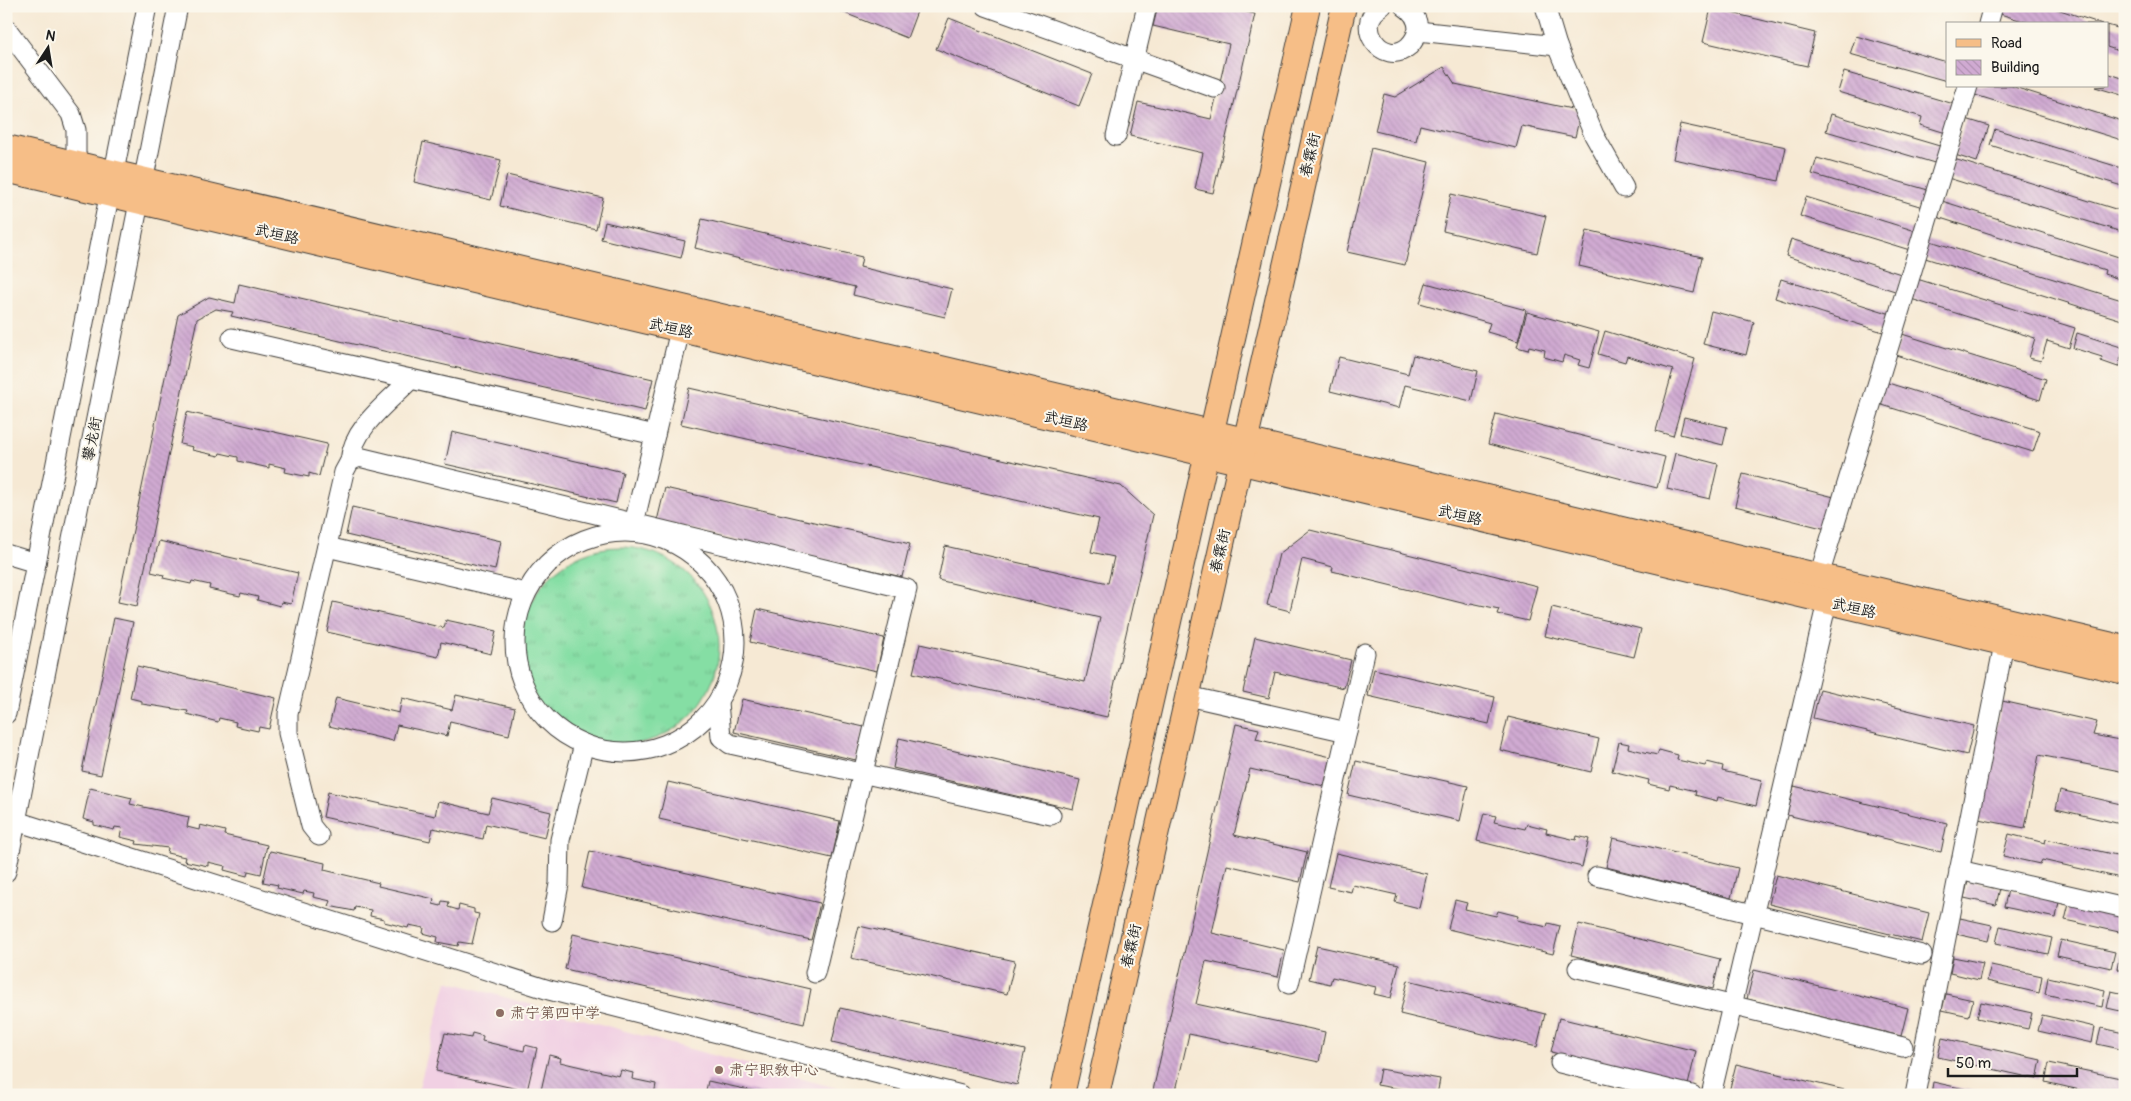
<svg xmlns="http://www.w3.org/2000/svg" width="2131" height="1101" viewBox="0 0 2131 1101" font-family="Pangolin,'LXGW WenKai TC',sans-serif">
<defs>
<pattern id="grass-tufts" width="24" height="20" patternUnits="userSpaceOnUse" patternTransform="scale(1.25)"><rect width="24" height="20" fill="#85dea4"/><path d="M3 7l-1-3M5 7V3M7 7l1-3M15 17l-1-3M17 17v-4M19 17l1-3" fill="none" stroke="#72be8d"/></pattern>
<pattern id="building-back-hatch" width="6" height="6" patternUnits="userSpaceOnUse" patternTransform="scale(1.25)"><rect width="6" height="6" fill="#d0aad2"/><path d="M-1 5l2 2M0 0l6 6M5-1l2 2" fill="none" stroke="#b292b4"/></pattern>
</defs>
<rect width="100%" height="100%" fill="#fbf7ec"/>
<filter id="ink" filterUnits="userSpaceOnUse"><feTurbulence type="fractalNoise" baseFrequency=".02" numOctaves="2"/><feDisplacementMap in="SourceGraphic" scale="10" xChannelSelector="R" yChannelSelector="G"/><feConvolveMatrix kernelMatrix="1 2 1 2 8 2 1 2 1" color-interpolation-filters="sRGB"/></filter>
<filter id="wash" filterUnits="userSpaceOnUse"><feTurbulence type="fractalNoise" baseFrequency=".0096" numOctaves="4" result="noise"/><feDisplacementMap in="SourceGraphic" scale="20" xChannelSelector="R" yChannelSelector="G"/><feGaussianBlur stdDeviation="1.12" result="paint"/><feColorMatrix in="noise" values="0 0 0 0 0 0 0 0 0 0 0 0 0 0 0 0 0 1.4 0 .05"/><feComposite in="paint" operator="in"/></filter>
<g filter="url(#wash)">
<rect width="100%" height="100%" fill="#f6e9d4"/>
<polygon fill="#f1d0e3" points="447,981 675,1045 863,1095 417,1095"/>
<circle fill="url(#grass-tufts)" stroke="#507d60" cx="620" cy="646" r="99"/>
<g id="blocks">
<g fill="url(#building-back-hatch)">
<polygon points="827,6 919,6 907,38"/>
<polygon points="1158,6 1221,6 1255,14 1213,193 1195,189 1203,153 1130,136 1138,102 1211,119 1229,44 1153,26"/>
<polygon points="1999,6 2048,6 2102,24 2032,24 1997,13"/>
<polygon points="1711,8 1815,33 1807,66 1703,42"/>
<polygon points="949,18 1092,74 1079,106 936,49"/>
<polygon points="2107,25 2125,30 2125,53 2107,47"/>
<polygon points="1856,36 1947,62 1947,81 1850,54"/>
<polygon points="1444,67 1455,84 1581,111 1575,137 1522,126 1516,148 1420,125 1416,141 1375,131 1384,94 1395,97"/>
<polygon points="1844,72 1954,104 1946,133 1920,125 1922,117 1838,92"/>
<polygon points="2107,73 2125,79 2125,96 2095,87 2107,86"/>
<polygon points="1975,86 2011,86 2125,122 2125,141 1972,94"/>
<polygon points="1831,114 1943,147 1938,164 1826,131"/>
<polygon points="1966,119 1989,126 1977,162 1955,155"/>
<polygon points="1680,124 1786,147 1779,181 1673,159"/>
<polygon points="1995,129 2125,169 2125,187 1990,145"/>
<polygon points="423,142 501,160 491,200 414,182"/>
<polygon points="1371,148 1429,162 1405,265 1347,252"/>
<polygon points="1817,158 1928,190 1923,207 1812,174"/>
<polygon points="1954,159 2125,212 2125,233 1948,178"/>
<polygon points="507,175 603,198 596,229 500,206"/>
<polygon points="1451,194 1546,216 1537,253 1443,231"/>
<polygon points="1806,197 1919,232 1913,251 1800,216"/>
<polygon points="1942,201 2125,259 2125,281 2104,274 2105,270 1937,217"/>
<polygon points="702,219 862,257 860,267 952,289 945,317 853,295 855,287 695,248"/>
<polygon points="605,222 685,241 681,258 601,239"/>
<polygon points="1587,230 1702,257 1694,293 1579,266"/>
<polygon points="1791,239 1904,275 1898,292 1786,256"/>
<polygon points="1927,240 2125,301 2125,321 1922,257"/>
<polygon points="1781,279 1891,314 1886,333 1775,298"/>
<polygon points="1917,279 2075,328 2069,348 2047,341 2041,361 2029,358 2035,338 1911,299"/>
<polygon points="1426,283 1526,310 1518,341 1487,332 1490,323 1420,303"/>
<polygon points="239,284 653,379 645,411 231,316 233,312 216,309 197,319 137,606 118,602 178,315 209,297 235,303"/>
<polygon points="1711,311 1754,322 1746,355 1703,344"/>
<polygon points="1527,312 1599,332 1589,368 1578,365 1580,360 1564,355 1562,362 1544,357 1545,350 1529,346 1528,350 1517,347"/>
<polygon points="1605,331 1695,359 1673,436 1656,431 1673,370 1627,356 1625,362 1598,354"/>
<polygon points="2077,333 2124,348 2118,367 2101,361 2102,357 2073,348"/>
<polygon points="1902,334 2046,379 2040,400 1896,355"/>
<polygon points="1413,355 1478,371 1471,401 1405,385 1399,408 1330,391 1339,357 1408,374"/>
<polygon points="1885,382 2040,431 2033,452 1879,404"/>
<polygon points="689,388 1121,486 1153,515 1107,717 913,673 920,644 1085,682 1100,618 938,580 945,546 1108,583 1114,557 1091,552 1099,519 681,424"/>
<polygon points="187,412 327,444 319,476 309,473 309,477 285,472 286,468 269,464 269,468 238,461 238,457 220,453 219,456 192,450 193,447 180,444"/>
<polygon points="1496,414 1665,457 1657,488 1488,444"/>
<polygon points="1684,417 1727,427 1723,445 1680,434"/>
<polygon points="452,432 623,472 616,503 445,464"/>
<polygon points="1675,453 1718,464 1710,499 1667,489"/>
<polygon points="1743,474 1838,498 1830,530 1735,506"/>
<polygon points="665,488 910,544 902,577 657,521"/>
<polygon points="352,507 501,541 495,570 346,535"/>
<polygon points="1310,530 1537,586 1528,621 1497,614 1499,609 1471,603 1470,605 1332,571 1333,567 1302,559 1290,611 1267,605 1279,554"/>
<polygon points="159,541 298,573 291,604 281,602 280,606 257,600 258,597 241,593 240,596 209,589 210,585 192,581 191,584 163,578 164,575 151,572"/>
<polygon points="333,602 444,628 446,620 496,631 491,654 441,642 438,657 327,632"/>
<polygon points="1552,607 1641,629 1634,657 1545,636"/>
<polygon points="757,609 884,638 877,671 750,642"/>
<polygon points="114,618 133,622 101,775 82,771"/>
<polygon points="1255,637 1351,660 1344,688 1275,672 1269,698 1243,692"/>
<polygon points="137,666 276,698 269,729 259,727 258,731 235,726 236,722 219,718 218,722 187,714 188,711 142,704 142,701 130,698"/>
<polygon points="1374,669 1495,697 1489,724 1368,696"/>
<polygon points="1820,689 1974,726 1967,755 1813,718"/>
<polygon points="456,695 515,708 509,735 450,721 447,736 397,725 393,741 329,726 336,698 399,713 402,698 452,710"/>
<polygon points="742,699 864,727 856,760 734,732"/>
<polygon points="2002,701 2097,722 2093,735 2125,741 2125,772 2039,755 2025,828 1978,819"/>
<polygon points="1508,717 1599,739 1591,772 1500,750"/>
<polygon points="1236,724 1259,729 1256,739 1331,757 1324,786 1250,769 1234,835 1307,852 1300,882 1227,865 1212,933 1284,950 1278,977 1206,961 1196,1004 1325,1032 1319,1062 1189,1034 1175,1095 1152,1095"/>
<polygon points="899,738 1080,780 1073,809 893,768"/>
<polygon points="1619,742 1629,744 1628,748 1657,755 1659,750 1678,755 1677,760 1705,766 1707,762 1723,766 1722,771 1762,780 1756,806 1718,797 1717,801 1695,795 1696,791 1670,785 1669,789 1648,784 1649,780 1612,771"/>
<polygon points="1356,761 1468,786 1460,821 1348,795"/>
<polygon points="668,782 840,821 832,858 659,819"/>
<polygon points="1794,786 1947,823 1941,852 1787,815"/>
<polygon points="90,788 132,798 130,804 189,817 187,827 199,830 200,825 225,831 224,835 267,845 261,874 248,871 247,876 224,870 225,866 208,862 208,866 184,861 185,857 167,853 168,848 136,844 137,841 120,837 122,828 115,827 114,830 94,825 94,822 83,819"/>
<polygon points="2060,790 2125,805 2125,825 2056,809"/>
<polygon points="328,792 435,816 438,801 488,813 492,798 551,812 545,838 486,824 483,839 433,828 430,841 323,817"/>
<polygon points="1484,813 1496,816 1494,822 1525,829 1527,824 1547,829 1546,833 1576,840 1577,836 1589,839 1582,867 1477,841"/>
<polygon points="2009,834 2045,843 2046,839 2125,857 2125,879 2042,860 2040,864 2003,856"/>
<polygon points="1613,838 1738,868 1731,898 1606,867"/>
<polygon points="270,851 325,863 324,870 379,883 378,886 434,899 433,904 441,906 442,901 449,902 448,907 458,910 459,905 474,909 474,913 479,914 472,944 459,942 458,946 437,942 438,937 423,933 424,928 409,925 408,928 384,922 384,919 370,916 371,910 355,907 354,911 329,906 331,901 313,897 314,893 304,891 303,894 277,888 278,885 263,882"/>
<polygon points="590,851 820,903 811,940 582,888"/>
<polygon points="1336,853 1427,874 1419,908 1395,902 1397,895 1353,885 1351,892 1328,887"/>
<polygon points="1776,875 1929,913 1922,942 1769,904"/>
<polygon points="1968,881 2000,888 1996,905 1964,898"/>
<polygon points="2008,890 2059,902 2056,918 2004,907"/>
<polygon points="1455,900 1467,903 1465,909 1496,916 1498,911 1518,916 1517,920 1547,927 1548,923 1560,926 1553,954 1448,929"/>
<polygon points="2069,904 2123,916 2119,932 2065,920"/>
<polygon points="1960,918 1992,925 1988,941 1956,934"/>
<polygon points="1579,924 1720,959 1713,989 1571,955"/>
<polygon points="859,926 1015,961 1007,994 851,958"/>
<polygon points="2000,926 2052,938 2048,954 1996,943"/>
<polygon points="573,934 811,989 804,1024 565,969"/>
<polygon points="2061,940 2115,952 2111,968 2057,956"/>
<polygon points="1317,946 1399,964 1391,998 1374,994 1376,987 1332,977 1330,984 1309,979"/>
<polygon points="2120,953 2125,954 2125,971 2117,969"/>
<polygon points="1953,957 1983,963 1979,980 1950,973"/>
<polygon points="1991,965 2042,976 2039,993 1987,981"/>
<polygon points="1754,970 1908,1008 1901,1036 1747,999"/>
<polygon points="2048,977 2105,990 2102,1007 2045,994"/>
<polygon points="1408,980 1545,1014 1537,1047 1400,1014"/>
<polygon points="2111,991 2125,994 2125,1012 2107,1008"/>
<polygon points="1946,994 1973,1000 1969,1016 1942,1010"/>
<polygon points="1981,1002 2032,1013 2028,1029 1977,1018"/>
<polygon points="840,1008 1025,1050 1017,1085 832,1042"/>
<polygon points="2042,1015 2095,1027 2092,1043 2038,1031"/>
<polygon points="1559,1018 1696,1051 1688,1085 1551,1052"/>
<polygon points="2101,1028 2125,1033 2125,1050 2097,1044"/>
<polygon points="445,1033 471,1038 472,1033 483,1036 482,1041 524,1051 525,1045 537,1048 527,1091 436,1071"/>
<polygon points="1942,1038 2041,1060 2037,1079 1938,1057"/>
<polygon points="549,1055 561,1058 560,1062 619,1076 621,1070 633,1073 632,1079 656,1084 654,1095 540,1095"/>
<polygon points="2049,1063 2125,1079 2125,1095 2102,1095 2045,1082"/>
<polygon points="1736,1064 1861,1094 1861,1095 1739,1095 1729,1092"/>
<polygon points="1380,1069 1440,1079 1437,1095 1417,1095 1418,1092 1377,1085"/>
<polygon points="708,1081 767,1094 767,1095 705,1095"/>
<polygon points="1933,1082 1987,1094 1987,1095 1931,1095"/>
</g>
</g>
</g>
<g filter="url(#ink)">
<use href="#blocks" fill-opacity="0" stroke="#3d3b38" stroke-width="1"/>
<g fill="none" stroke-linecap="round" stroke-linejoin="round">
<defs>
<g id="minor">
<polyline points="986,6 1215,88"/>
<path d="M 1382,6 C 1351,24 1383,69 1409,46 C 1414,41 1417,35 1418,29 C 1418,19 1412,11 1404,6"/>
<polyline points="1545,6 1557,46 1594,135 1624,188"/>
<polyline points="1988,24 1993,6"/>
<polyline points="6,28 71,114 76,130 76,163"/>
<polyline points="1418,31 1557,46"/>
<polyline points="1116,136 1147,6"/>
<polyline points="232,338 655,435"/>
<path d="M 350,461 C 353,427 388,403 411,379"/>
<circle cx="625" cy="642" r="110"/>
<polyline points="632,532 680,330"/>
<polyline points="327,547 526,593"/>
<polyline points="6,554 36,563"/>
<polyline points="1819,576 1968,86"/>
<polyline points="1188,696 1347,732"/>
<polyline points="718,702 721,737 730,744 1051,815"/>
<polyline points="6,714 147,6"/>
<polyline points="16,821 549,990 961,1095"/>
<polyline points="319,836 311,826 288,733 288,714 344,472 350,461 359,457 907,589 815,973"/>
<polyline points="1959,870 2125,908"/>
<polyline points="6,872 178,6"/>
<polyline points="1597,876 1922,955"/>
<polyline points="552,921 559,884 560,840 584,744"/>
<polyline points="1578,968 1903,1047"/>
<polyline points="1289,984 1365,653"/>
<polyline points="1560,1063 1692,1095"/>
<polyline points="1711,1095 1827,602"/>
<polyline points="1915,1095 2004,644"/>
</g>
<g id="major">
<polyline points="6,147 2125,648"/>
<polyline points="6,170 2125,672"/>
<polyline points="1062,1095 1308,6"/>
<polyline points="1097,1095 1344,6"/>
</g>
</defs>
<use href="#minor" stroke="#3d3b38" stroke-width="21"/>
<use href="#major" stroke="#3d3b38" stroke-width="26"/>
<use href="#minor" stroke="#fff" stroke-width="19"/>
<use href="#major" stroke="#f6be87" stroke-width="24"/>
</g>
</g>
<g fill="#8d6e63" stroke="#fbf7ec" stroke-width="2">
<circle cx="500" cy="1013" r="5"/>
<circle cx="719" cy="1070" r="5"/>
</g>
<g text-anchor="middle" stroke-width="4" stroke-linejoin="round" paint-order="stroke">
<g font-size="15" fill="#1c1c1c" stroke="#fbf7ec">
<text transform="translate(1310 155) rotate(-77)" y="5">春霖街</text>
<text transform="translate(277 234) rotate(13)" y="5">武垣路</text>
<text transform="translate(671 328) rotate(13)" y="5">武垣路</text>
<text transform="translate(1066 421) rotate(13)" y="5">武垣路</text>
<text transform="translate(92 439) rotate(-79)" y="5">攀龙街</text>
<text transform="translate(1460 515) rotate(13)" y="5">武垣路</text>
<text transform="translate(1220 551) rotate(-77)" y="5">春霖街</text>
<text transform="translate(1854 608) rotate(13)" y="5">武垣路</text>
<text transform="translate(1131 946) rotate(-77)" y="5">春霖街</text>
</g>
<g font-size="15" fill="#785e54" stroke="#fbf7ec" text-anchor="start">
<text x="510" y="1018">肃宁第四中学</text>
<text x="729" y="1075">肃宁职教中心</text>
</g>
</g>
<rect width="2131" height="1101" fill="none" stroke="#fbf7ec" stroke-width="25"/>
<rect x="1946" y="22" width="162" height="65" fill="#fbf7ec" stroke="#a29f99"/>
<rect x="1956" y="39" width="25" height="8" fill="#f6be87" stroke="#a29f99"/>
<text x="1991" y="48" font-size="15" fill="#1c1c1c">Road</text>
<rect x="1956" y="60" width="25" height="15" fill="url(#building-back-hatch)" stroke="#a29f99"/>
<text x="1991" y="72" font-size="15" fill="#1c1c1c">Building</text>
<g transform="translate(48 48) rotate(12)" stroke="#fbf7ec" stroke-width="4" paint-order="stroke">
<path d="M0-4L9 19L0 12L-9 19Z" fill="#1c1c1c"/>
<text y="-8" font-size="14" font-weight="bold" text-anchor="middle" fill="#1c1c1c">N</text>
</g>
<path d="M1948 1068v8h129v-8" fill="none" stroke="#1c1c1c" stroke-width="2.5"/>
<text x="1956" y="1068" font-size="15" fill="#1c1c1c" stroke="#fbf7ec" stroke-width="4" paint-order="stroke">50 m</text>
</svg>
